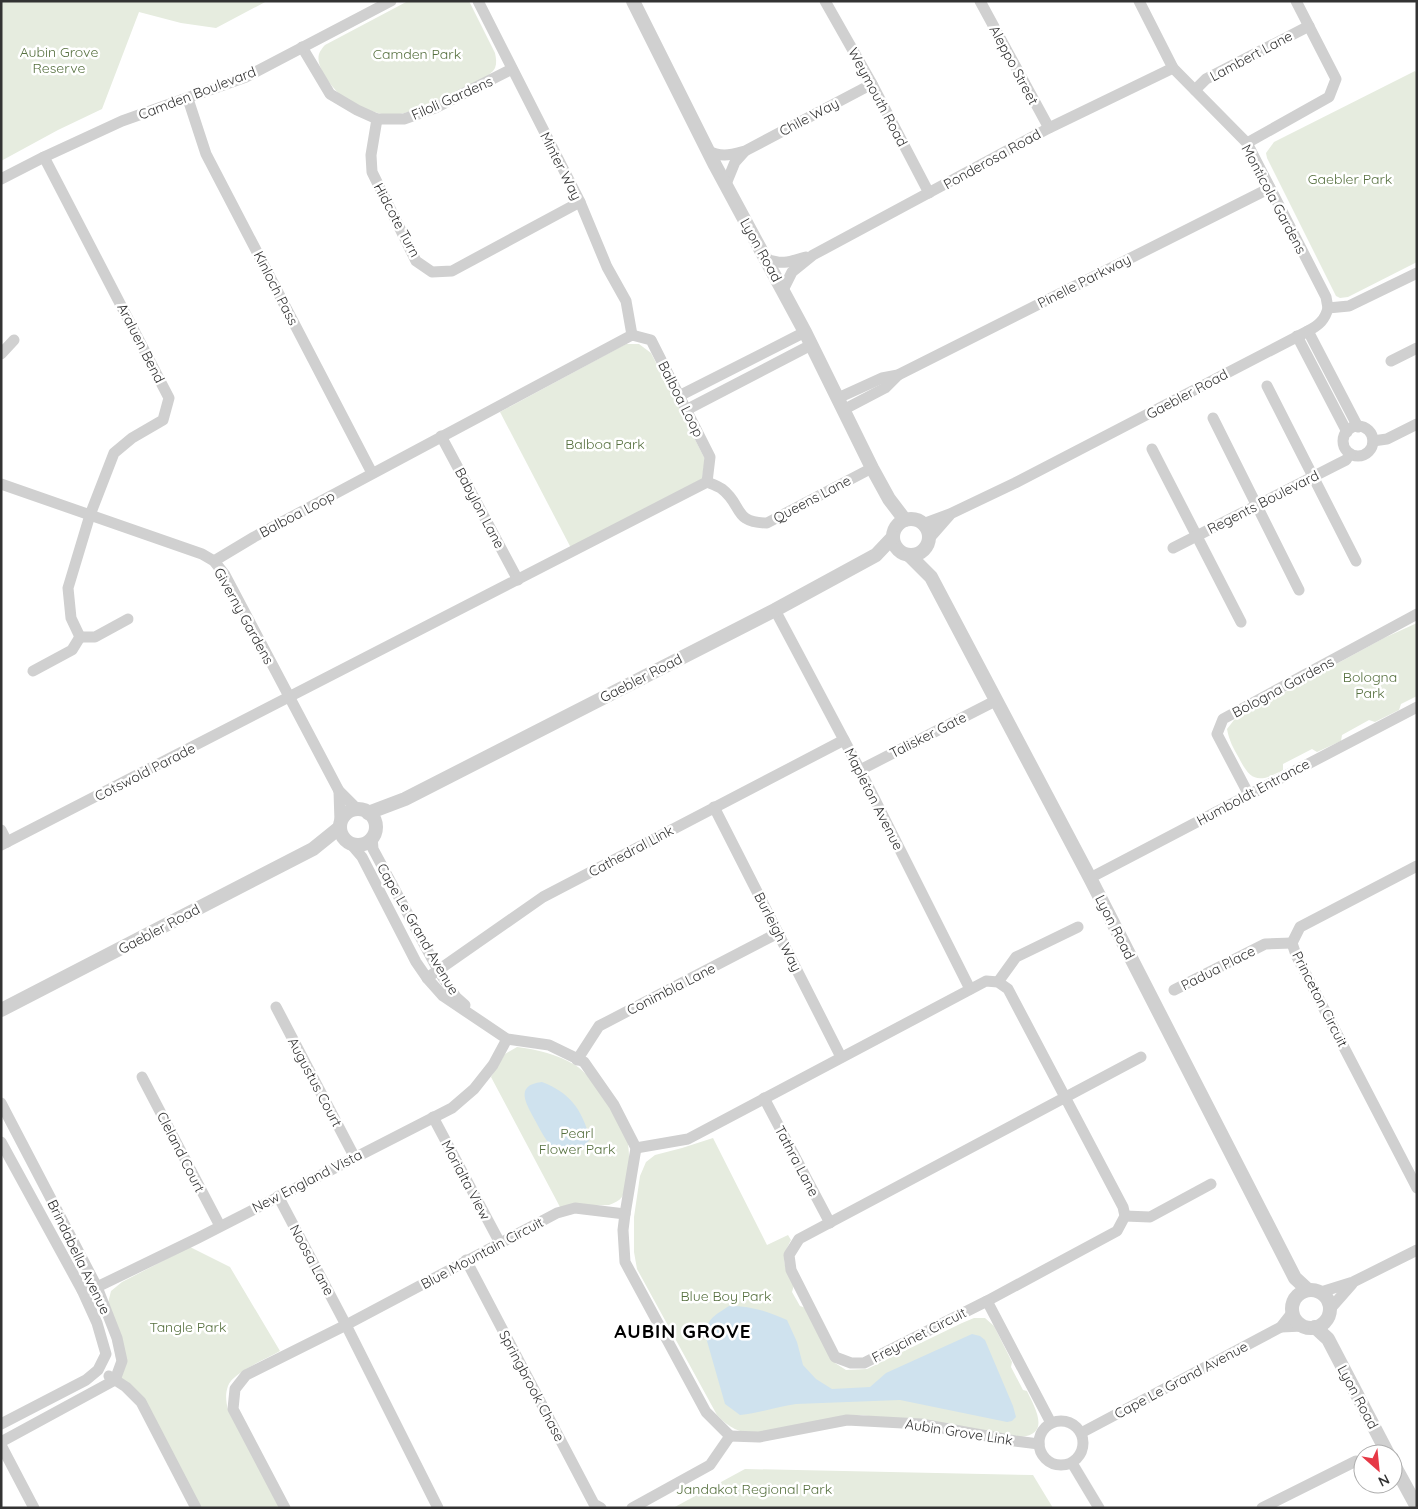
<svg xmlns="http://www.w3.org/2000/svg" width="1418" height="1509" viewBox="0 0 1418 1509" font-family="Quicksand,sans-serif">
<rect width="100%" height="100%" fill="#fff"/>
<g fill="#e6ecdf">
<polygon points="1,1 267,1 216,28 181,23 139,12 102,109 58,130 1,161"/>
<path d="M 408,1 L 469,1 L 495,53 C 496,58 497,63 495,68 C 487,84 411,115 392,115 C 380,116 351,104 342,96 C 333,89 315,67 319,54 C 320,51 323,47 325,45 Z"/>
<polygon points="1415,71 1417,74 1417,262 1348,297 1340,298 1336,296 1267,158 1266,153 1274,142"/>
<polygon points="626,344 639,344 651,353 705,459 702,479 571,548 500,412"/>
<path d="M 1417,623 L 1417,696 L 1401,704 L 1399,710 L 1375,722 L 1369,720 L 1342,735 L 1341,741 L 1317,752 L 1312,749 L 1283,764 L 1283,770 C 1259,783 1251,782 1239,758 C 1233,748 1229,740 1227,729 L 1234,720 L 1384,638 Z"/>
<path d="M 517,1047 C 536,1049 559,1055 575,1065 C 592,1075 622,1121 627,1140 C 631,1153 629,1186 622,1197 C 619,1201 614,1203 609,1205 L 560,1207 L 491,1077 L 505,1054 Z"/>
<path d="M 713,1138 L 767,1245 L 788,1235 L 791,1240 C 780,1260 784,1267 794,1285 L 792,1292 L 800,1306 L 806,1308 L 835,1363 L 846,1370 L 867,1369 L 962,1323 L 974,1318 L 985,1318 L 994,1326 L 1012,1362 L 1011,1367 L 1023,1390 L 1027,1391 C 1035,1408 1051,1434 1021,1437 L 861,1415 L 766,1432 C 744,1434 733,1432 717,1415 L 637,1269 L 634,1252 L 634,1217 L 640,1176 L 646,1162 L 655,1155 L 682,1148 Z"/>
<path d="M 190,1247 L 230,1267 L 280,1351 C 268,1358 232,1373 228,1386 C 225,1394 226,1402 228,1410 L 280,1508 L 199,1508 L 143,1400 L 119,1379 L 108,1303 L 111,1291 L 122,1282 Z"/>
<polygon points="745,1469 1033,1475 1053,1508 673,1508"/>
</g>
<g fill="#cfe2ee">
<path d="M 542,1082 C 570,1093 581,1108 590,1138 C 585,1151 564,1154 553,1147 C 546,1142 540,1129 536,1122 C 527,1105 513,1085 542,1082 Z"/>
<path d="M 729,1306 C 751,1306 767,1311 787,1320 L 797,1342 L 803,1365 L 816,1379 L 832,1389 L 870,1387 L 886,1373 L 972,1334 L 980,1336 L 985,1340 L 1013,1406 L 1016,1417 L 1012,1421 L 1007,1422 L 900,1400 L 796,1404 C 777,1407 759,1413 740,1415 L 725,1404 L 705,1334 C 708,1317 716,1315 729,1306 Z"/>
</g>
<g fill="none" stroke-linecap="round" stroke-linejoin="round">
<g stroke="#d0d0d0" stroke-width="11">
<polyline points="478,1 580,202 607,267 626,301 632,335"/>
<polyline points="825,1 872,84 929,193"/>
<polyline points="980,1 1049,128"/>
<polyline points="1139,1 1173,68 1247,143 1326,297 1328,308"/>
<polyline points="302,47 330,94 357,110 377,119 404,119 435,108 512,69"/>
<polyline points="1195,90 1206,79 1309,26"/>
<polyline points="188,99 206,154 372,473"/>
<polyline points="377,119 371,155 372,172 416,261 432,272 452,271 580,202"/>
<polyline points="1247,143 1329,97 1336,79 1296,1"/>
<path d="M 707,150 C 721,158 730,155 745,151 L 872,84"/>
<polyline points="44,157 169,398 163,420 132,438 114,453 90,515 68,588 71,618 80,637"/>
<polyline points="1,179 44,157 122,121 246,77 391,1"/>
<polyline points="726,184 735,162 744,152"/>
<path d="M 766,259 C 783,265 789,262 806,257"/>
<polyline points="783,290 792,272 813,255 1049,128 1173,68"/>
<polyline points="1308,331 1358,427"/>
<polyline points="1297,336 1347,432"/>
<polyline points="1,354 14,340"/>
<polyline points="1391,361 1417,348"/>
<polyline points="1267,386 1356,561"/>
<polyline points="679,396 805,332"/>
<polyline points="838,398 882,378 898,375 1270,188"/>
<polyline points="686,410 811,345"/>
<polyline points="843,410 885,388 898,375"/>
<polyline points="1213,418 1299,590"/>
<circle cx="1358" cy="441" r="15"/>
<polyline points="441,436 518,580"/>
<polyline points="1373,441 1387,439 1417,424"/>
<polyline points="1152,449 1241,622"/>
<path d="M 707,482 C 712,484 718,486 722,489 C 743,505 733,523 767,523 L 872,468"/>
<polyline points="1,484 202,554 214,561 225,575 339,791 357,809"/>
<path d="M 923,524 L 950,514 L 1015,483 L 1308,331 C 1319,325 1325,320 1328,308 L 1349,306 L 1417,273"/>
<polyline points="928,540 949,516"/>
<polyline points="1173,548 1338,464 1346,460 1350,454"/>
<polyline points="775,610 860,770 970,989"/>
<polyline points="80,637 95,637 128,619"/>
<polyline points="33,671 72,650 80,637"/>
<polyline points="860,770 997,700"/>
<polyline points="339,791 340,822"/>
<polyline points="1249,795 1217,734 1223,719 1417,614"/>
<polyline points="714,807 841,1057"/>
<polyline points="1,830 7,842"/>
<polyline points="372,837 373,849 438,970 456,997 465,1005"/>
<polyline points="350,843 362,857 416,962 427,978 443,996 507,1039 549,1045 584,1062 614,1105 636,1148 625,1214 623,1230 625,1262 706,1412 730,1436"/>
<polyline points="1,845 707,482 710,457 651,340 632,335 254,537 214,561"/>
<polyline points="1417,866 1300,927 1292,943 1296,955 1417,1188"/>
<polyline points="1090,878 1417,707"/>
<polyline points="427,978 543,897 844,740"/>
<polyline points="998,982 1016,957 1078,927"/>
<polyline points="1174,990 1265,944 1292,943"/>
<polyline points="276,1007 354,1156"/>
<polyline points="577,1060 599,1026 778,933"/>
<polyline points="142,1077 220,1226"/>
<polyline points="764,1098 830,1223"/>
<polyline points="1,1103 97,1287 117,1338 122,1361 115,1380 1,1442"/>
<polyline points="433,1117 500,1243"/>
<polyline points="1,1142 82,1290 97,1323 106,1354 98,1370 86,1380 1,1424"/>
<polyline points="636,1148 688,1139 986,981 998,982 1008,989 1123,1207 1125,1216 1117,1231 987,1301 864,1363 851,1363 835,1357 791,1270 789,1255 799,1239 1141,1057"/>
<polyline points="278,1196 346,1325 438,1508"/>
<polyline points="1125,1216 1150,1217 1211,1184"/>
<polyline points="466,1260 594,1504 601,1508"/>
<polyline points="82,1290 97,1287 198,1238 452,1108 474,1089 493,1065 507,1039"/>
<polyline points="1321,1292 1353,1282 1417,1250"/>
<polyline points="987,1301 1051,1423"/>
<polyline points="1330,1309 1352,1284"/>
<polyline points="1281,1327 1303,1326"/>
<polyline points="109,1376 126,1387 141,1402 196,1508"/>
<circle cx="1061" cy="1443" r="22"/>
<polyline points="1081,1433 1281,1327 1292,1313"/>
<polyline points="730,1436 759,1437 847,1420 921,1424 1015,1441 1039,1444"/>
<polyline points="1,1445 34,1508"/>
<polyline points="1072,1463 1099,1508"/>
<polyline points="285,1508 233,1409 235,1389 246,1375 346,1325 557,1213 575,1208 625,1214"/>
<polyline points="632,1508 710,1465 730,1436"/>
<polyline points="1262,1508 1356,1461"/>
</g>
<g stroke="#d0d0d0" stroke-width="14">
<polyline points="633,1 715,165 805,332 872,468 889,499 905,520"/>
<circle cx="911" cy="537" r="18"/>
<polyline points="909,555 931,577 1090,878 1295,1278 1308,1290"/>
<circle cx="358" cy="827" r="18"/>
<polyline points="368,813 405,799 775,610 876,555 893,537"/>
<polyline points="1,1010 313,849 339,828"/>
<circle cx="1311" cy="1309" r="19"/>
<polyline points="1315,1327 1328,1339 1388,1454"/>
<polyline points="1393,1463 1417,1507"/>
</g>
</g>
<g text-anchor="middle" stroke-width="5" stroke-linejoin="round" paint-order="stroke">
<g font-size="14" fill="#56703f" stroke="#fff">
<text x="59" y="57">Aubin Grove<tspan x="59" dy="16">Reserve</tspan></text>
<text x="417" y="59">Camden Park</text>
<text x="1350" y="184">Gaebler Park</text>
<text x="605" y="449">Balboa Park</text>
<text x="1370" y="682">Bologna<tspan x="1370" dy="16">Park</tspan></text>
<text x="577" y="1138">Pearl<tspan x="577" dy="16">Flower Park</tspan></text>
<text x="726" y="1301">Blue Boy Park</text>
<text x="188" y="1332">Tangle Park</text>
<text x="754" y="1494">Jandakot Regional Park</text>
</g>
<g font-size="14" fill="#333" stroke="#fff">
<text transform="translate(1251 56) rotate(-28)" y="5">Lambert Lane</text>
<text transform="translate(1014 65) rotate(62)" y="5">Aleppo Street</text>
<text transform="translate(197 93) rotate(-21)" y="5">Camden Boulevard</text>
<text transform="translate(878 97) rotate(62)" y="5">Weymouth Road</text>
<text transform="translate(452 98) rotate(-24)" y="5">Filoli Gardens</text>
<text transform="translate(809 117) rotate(-28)" y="5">Chile Way</text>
<text transform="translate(992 159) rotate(-29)" y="5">Ponderosa Road</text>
<text transform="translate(561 166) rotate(63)" y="5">Minter Way</text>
<text transform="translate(1274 199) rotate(62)" y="5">Monticola Gardens</text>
<text transform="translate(397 220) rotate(62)" y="5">Hidcote Turn</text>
<text transform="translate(761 250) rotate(61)" y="5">Lyon Road</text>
<text transform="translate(1084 281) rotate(-27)" y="5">Pinelle Parkway</text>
<text transform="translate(276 288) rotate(63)" y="5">Kinloch Pass</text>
<text transform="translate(141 343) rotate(63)" y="5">Araluen Bend</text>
<text transform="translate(1187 394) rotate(-28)" y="5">Gaebler Road</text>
<text transform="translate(681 399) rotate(63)" y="5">Balboa Loop</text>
<text transform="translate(812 499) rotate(-28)" y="5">Queens Lane</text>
<text transform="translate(1263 502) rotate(-27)" y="5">Regents Boulevard</text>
<text transform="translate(480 508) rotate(62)" y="5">Babylon Lane</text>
<text transform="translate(297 514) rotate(-28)" y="5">Balboa Loop</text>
<text transform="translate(244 616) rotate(61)" y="5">Giverny Gardens</text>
<text transform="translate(641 678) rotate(-27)" y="5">Gaebler Road</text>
<text transform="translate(1283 687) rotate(-28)" y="5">Bologna Gardens</text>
<text transform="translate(928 735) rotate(-27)" y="5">Talisker Gate</text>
<text transform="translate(145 772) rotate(-27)" y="5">Cotswold Parade</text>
<text transform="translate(1253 792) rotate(-28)" y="5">Humboldt Entrance</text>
<text transform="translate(874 799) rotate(63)" y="5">Mapleton Avenue</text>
<text transform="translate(631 851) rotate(-28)" y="5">Cathedral Link</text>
<text transform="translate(1115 927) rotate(63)" y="5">Lyon Road</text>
<text transform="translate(159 929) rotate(-28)" y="5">Gaebler Road</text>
<text transform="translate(418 929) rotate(60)" y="5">Cape Le Grand Avenue</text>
<text transform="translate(778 932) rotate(63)" y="5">Burleigh Way</text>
<text transform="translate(1218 968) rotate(-27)" y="5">Padua Place</text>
<text transform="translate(671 989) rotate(-27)" y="5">Conimbla Lane</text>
<text transform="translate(1320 999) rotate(63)" y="5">Princeton Circuit</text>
<text transform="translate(315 1082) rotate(62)" y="5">Augustus Court</text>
<text transform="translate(181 1152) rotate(63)" y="5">Cleland Court</text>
<text transform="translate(797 1161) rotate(62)" y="5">Tathra Lane</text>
<text transform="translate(466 1180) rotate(62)" y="5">Morialta View</text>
<text transform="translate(307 1181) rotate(-27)" y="5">New England Vista</text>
<text transform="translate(482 1253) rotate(-28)" y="5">Blue Mountain Circuit</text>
<text transform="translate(79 1257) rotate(64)" y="5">Brindabella Avenue</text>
<text transform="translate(312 1260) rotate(62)" y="5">Noosa Lane</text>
<text transform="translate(919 1335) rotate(-27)" y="5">Freycinet Circuit</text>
<text transform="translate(1181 1380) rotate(-28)" y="5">Cape Le Grand Avenue</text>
<text transform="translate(532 1386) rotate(62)" y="5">Springbrook Chase</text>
<text transform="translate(1358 1397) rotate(62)" y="5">Lyon Road</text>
<text transform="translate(959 1432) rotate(9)" y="5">Aubin Grove Link</text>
</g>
<g font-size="19" font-weight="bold" letter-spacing="1" fill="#000" stroke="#fff">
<text x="683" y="1338">AUBIN GROVE</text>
</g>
</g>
<rect width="1418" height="1509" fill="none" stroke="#333333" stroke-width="5"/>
<g transform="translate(1378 1469) rotate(153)"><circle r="24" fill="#ffffff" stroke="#adadad"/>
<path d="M0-4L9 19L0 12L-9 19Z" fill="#e63946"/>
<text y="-8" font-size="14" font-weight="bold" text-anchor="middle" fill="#333333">N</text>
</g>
</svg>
